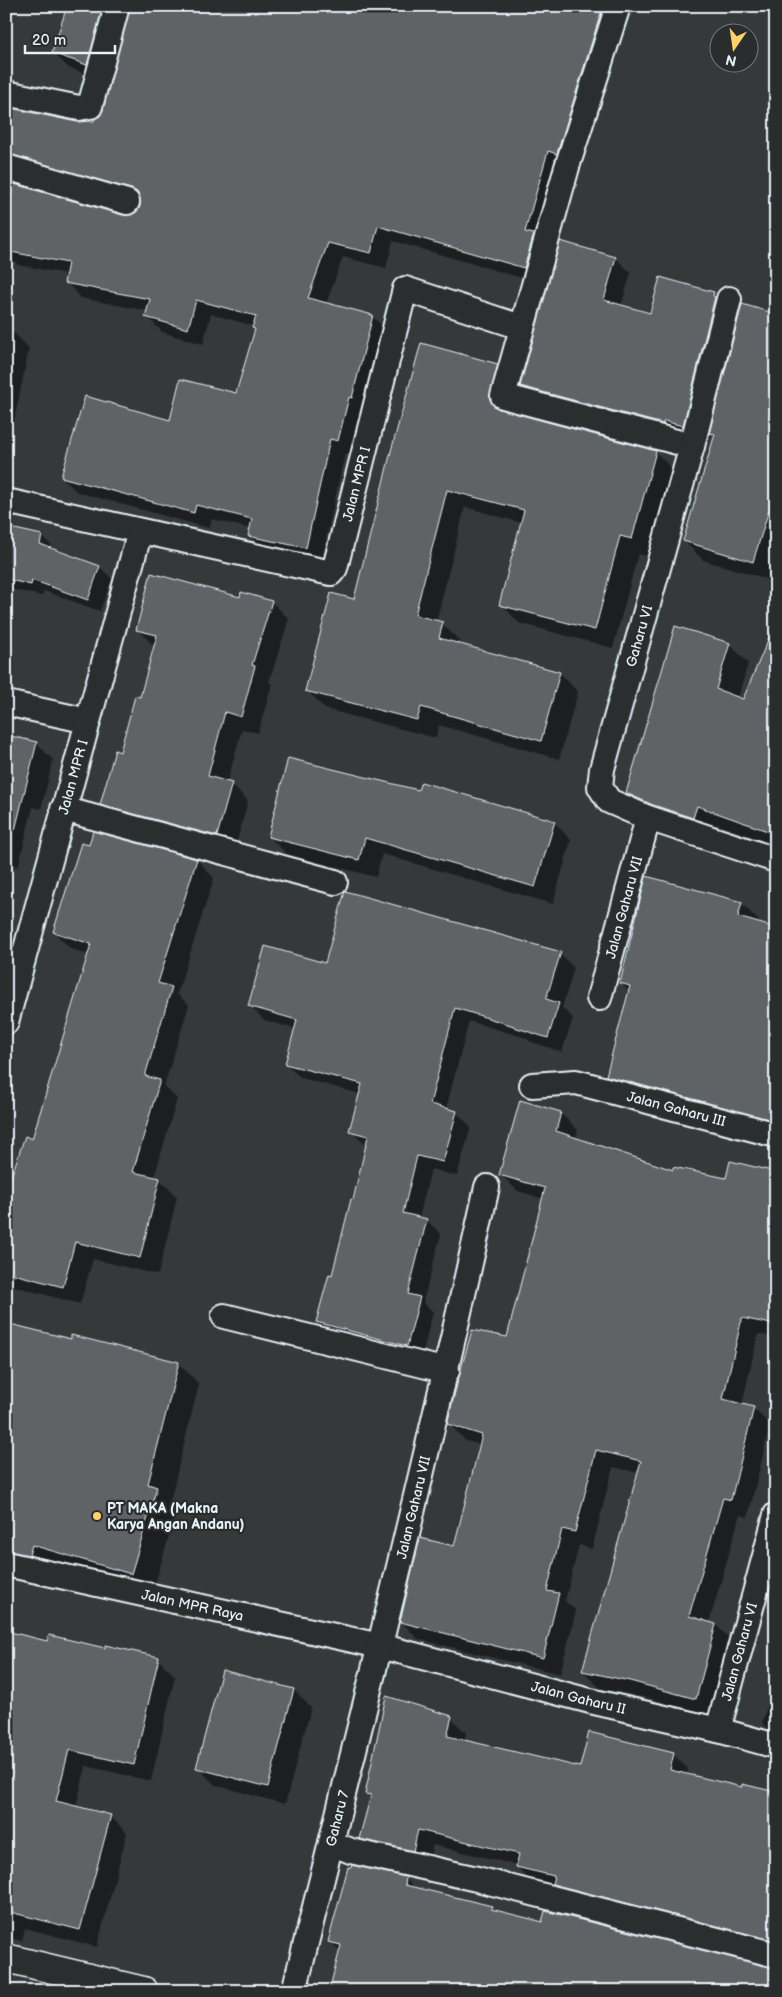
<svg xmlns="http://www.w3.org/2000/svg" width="782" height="1997" viewBox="0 0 782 1997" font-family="'Balsamiq Sans',sans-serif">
<rect width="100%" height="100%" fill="#35393a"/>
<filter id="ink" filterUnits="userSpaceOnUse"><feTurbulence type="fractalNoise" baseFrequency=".02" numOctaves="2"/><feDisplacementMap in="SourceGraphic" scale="10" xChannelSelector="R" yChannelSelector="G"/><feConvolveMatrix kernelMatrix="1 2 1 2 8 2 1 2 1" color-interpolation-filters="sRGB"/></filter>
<g filter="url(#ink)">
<g fill="#0007">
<polygon points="68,6 623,6 540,283 393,241 386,268 343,257 326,304 372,316 388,331 354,455 345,453 321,563 265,551 250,536 251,529 212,519 209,528 77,492 62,477 171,422 237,394 256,330 254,326 211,314 203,344 162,332 147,316 148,311 81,298 66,282 67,274 18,265 15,261 6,260 6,205 129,229 142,202 26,169 6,169 6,108 76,123 95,122 104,110 130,7 122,12 102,79 69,68 53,53"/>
<polygon points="561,243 616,258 631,273 621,306 651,315 713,293 728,308 698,440 536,401 521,386"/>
<polygon points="776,316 776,570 773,581 703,560 684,541 715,437 711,433"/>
<polygon points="6,331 14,333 29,348 8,451"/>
<polygon points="497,365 516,384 509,413 655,452 674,470 650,557 638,554 613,648 519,623 501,604 522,523 465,507 436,622 442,624 461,642 460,645 560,673 578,692 559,759 439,725 436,738 325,709 307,690 355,601"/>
<polygon points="6,529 42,536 54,548 53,550 100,567 112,579 100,611 44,591 42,596 6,588"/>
<polygon points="241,598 272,602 289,619 269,682 272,684 258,733 242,729 227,783 231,784 248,801 234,852 119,821 102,804 141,699 155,647 137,629"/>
<polygon points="776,623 776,845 716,824 713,836 647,812 627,793 729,644 748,663 738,698 744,700"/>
<polygon points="6,736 36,743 53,760 41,809 33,807 18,867 6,864"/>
<polygon points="554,822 571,840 553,904 382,854 376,877 287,854 269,837"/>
<polygon points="94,833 197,860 214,878 177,994 189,1005 164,1086 177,1099 154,1178 159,1179 177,1197 158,1275 93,1259 80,1304 6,1284 6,1196 33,1140 89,955 71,949 54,932 90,847"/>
<polygon points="647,878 742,904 759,921 758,924 776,929 776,1133 625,1093 607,1075 630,992 621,983"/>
<polygon points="560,954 574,968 562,1008 573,1018 562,1052 529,1041 526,1038 469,1021 446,1109 456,1112 471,1127 457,1176 431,1169 419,1218 426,1220 441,1234 423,1302 433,1312 421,1359 331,1336 317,1322 332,1276 367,1145 350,1130 361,1094 301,1078 286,1064 296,1029 264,1020 250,1006 326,964"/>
<polygon points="560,1113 578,1130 575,1139 673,1171 726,1180 776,1173 776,1338 758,1334 742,1405 753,1408 770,1425 748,1517 740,1515 709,1623 716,1625 733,1642 713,1716 648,1698 600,1688 583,1671 639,1473 613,1467 592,1549 579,1545 565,1601 576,1611 560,1674 418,1639 401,1622 454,1548 481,1445 466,1441 449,1424 508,1339 544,1199 518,1191 500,1174"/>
<polygon points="6,1325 178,1363 199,1384 170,1501 177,1509 152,1594 6,1568"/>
<polygon points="6,1633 48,1642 158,1659 175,1676 151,1781 86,1766 76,1807 110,1816 127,1833 97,1947 25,1928 22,1941 6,1937"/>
<polygon points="223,1672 294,1690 311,1708 285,1804 215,1785 198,1768"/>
<polygon points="776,1676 776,1737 762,1723"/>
<polygon points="451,1718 466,1733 464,1741 581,1769 673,1754 688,1769 687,1776 742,1788 776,1793 776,1951 532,1882 517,1867 517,1865 433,1845 428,1865 376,1853 361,1838 372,1798 367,1793"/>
<polygon points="405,1878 416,1889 491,1907 495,1911 539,1922 340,1952 330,1941"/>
</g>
<g fill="#5f6365" stroke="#e8f1f8">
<polygon points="67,6 103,6 87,65 52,53"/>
<polygon points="130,6 603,6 557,154 548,151 525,232 534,234 524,268 378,226 371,253 328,243 308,298 373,315 352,398 349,397 338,441 330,439 306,548 248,536 252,519 196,505 194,513 61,477 85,396 170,420 180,379 236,393 255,329 252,328 256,316 196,300 188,329 145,317 150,299 64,283 68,263 6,251 6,224 14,184 123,215 131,215 136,212 140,206 140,198 137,192 131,189 6,154 6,107 77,122 94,121 95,118 100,116 103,110"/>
<polygon points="560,241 616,257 604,300 650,313 660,277 714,292 713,296 715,297 683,426 664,421 663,424 520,386"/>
<polygon points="742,304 776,314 776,487 753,562 683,541 715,434 709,433"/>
<polygon points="421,343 498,364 490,399 493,405 499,409 656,451 632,539 620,536 595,630 499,605 524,510 447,490 415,615 443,622 439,638 560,672 541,741 421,707 417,720 305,691 331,593 354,599 391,451"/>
<polygon points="6,527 42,535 40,544 100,566 88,600 32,580 31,585 6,579"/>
<polygon points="151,573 240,597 241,592 272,601 252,665 255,666 241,717 225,712 208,776 232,783 217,836 100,805 115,750 120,752 135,696 140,697 157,635 136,630"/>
<polygon points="776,621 776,834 697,806 693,818 653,805 626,793 675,626 730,643 716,689 743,699"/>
<polygon points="6,735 37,742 15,830 6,829"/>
<polygon points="288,758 418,790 421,782 555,821 535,887 365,838 359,860 268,837"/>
<polygon points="93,831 197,859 158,983 172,987 145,1076 160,1080 133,1172 160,1178 140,1258 75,1242 63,1287 6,1272 6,1192 25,1136 32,1139 91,944 53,932 81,843 89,845"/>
<polygon points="646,876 742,902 738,917 776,928 776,1121 606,1076 630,986 620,983"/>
<polygon points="345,891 561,952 546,999 559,1003 548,1038 514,1027 514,1026 455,1008 430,1104 457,1111 443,1162 417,1156 403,1213 427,1219 408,1294 420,1297 407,1346 316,1322 329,1274 332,1275 351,1199 353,1200 368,1136 349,1131 362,1084 285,1064 297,1020 248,1006 265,946 325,963"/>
<polygon points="520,1100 561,1112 556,1131 673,1170 673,1167 726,1178 730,1161 776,1172 776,1325 742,1318 723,1399 754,1407 731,1500 723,1498 689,1616 716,1624 696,1699 630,1681 582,1671 641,1461 596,1450 575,1532 562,1529 547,1591 559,1593 543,1658 400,1622 420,1538 454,1546 482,1435 447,1424 458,1380 472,1330 507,1337 545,1188 499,1175"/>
<polygon points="6,1323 71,1339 71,1335 179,1362 148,1484 157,1487 131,1574 32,1545 29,1555 6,1551"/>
<polygon points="6,1631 47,1641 49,1635 105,1648 105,1645 159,1657 134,1765 69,1750 56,1801 111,1815 80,1930 6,1911"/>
<polygon points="222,1670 294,1689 268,1787 196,1768"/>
<polygon points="386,1696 452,1716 447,1736 580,1767 589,1732 674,1753 670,1770 742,1787 742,1784 776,1792 776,1941 552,1884 554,1876 516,1867 519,1854 484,1846 418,1830 413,1851 359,1839 371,1795 365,1794"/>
<polygon points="352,1865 406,1877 405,1885 492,1906 491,1909 539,1921 542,1922 545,1911 776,1968 776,1991 329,1991 341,1945 328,1942 348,1867 351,1868"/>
</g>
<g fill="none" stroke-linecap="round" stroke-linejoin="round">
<defs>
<g id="street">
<polyline points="618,6 567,167 503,396 692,446"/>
<polyline points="6,93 79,108 90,106 117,6"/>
<polyline points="6,167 127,202"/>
<polyline points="729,299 692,446 602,769 600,787 609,801 648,818 776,860"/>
<path id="s1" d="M 6,501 L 331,573 L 335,568 L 405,289 L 521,327"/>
<polyline points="6,703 88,721"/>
<polyline points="63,809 335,882"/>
<path id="s2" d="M 599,998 L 648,818"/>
<path id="s3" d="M 6,1022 L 140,531"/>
<path id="s4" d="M 532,1085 L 576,1082 L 776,1135"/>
<polyline points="224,1316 447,1371"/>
<path id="s5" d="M 6,1564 L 380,1646 L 590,1701 L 718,1730 L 776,1746"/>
<path id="s6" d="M 718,1730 L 776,1515"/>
<polyline points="331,1843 351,1851 477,1879 776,1955"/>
<path id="s7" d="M 294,1991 C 361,1723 428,1456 487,1187"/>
</g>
<polyline id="secondary" points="6,1958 144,1991"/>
</defs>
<use href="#street" stroke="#e8f1f8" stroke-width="28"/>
<use href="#secondary" stroke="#e8f1f8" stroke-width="31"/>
<use href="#street" stroke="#2a2d2e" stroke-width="24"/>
<use href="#secondary" stroke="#2a2d2e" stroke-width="28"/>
</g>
</g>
<circle fill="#ffd166" stroke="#2a2d2e" stroke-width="2" cx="97" cy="1516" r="5"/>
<g text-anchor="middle" stroke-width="4.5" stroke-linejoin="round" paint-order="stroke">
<g font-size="14" fill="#e8f1f8" stroke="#2a2d2e">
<text dy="5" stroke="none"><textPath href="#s1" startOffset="426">Jalan MPR I</textPath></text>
<text transform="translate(639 636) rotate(-74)" y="5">Gaharu VI</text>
<text dy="5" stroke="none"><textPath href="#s3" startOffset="254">Jalan MPR I</textPath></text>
<text dy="5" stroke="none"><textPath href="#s2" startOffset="94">Jalan Gaharu VII</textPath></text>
<text dy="5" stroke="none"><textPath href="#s4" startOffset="148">Jalan Gaharu III</textPath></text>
<text dy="5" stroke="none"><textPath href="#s7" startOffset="498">Jalan Gaharu VII</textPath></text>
<text dy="5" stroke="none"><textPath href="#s5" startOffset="191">Jalan MPR Raya</textPath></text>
<text dy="5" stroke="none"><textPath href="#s6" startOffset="81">Jalan Gaharu VI</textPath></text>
<text dy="5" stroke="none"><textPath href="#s5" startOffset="588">Jalan Gaharu II</textPath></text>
<text dy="5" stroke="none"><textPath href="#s7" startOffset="178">Gaharu 7</textPath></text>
</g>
<g font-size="14" font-weight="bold" fill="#e8f1f8" stroke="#2a2d2e" text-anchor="start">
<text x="107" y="1513">PT MAKA (Makna<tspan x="107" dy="16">Karya Angan Andanu)</tspan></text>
</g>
</g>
<rect width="782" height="1997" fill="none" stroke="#2a2d2e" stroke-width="25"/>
<rect x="12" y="12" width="757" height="1972" fill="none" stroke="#e8f1f8" stroke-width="2" filter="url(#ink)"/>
<g transform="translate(734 48) rotate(193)"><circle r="24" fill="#2a2d2e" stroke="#767b7f"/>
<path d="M0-4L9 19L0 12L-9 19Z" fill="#ffd166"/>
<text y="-8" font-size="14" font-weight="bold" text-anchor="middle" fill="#e8f1f8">N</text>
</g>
<path d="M25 45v8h90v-8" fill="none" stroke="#e8f1f8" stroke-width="2.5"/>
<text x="32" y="45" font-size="15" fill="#e8f1f8" stroke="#2a2d2e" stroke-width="4" paint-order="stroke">20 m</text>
</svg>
